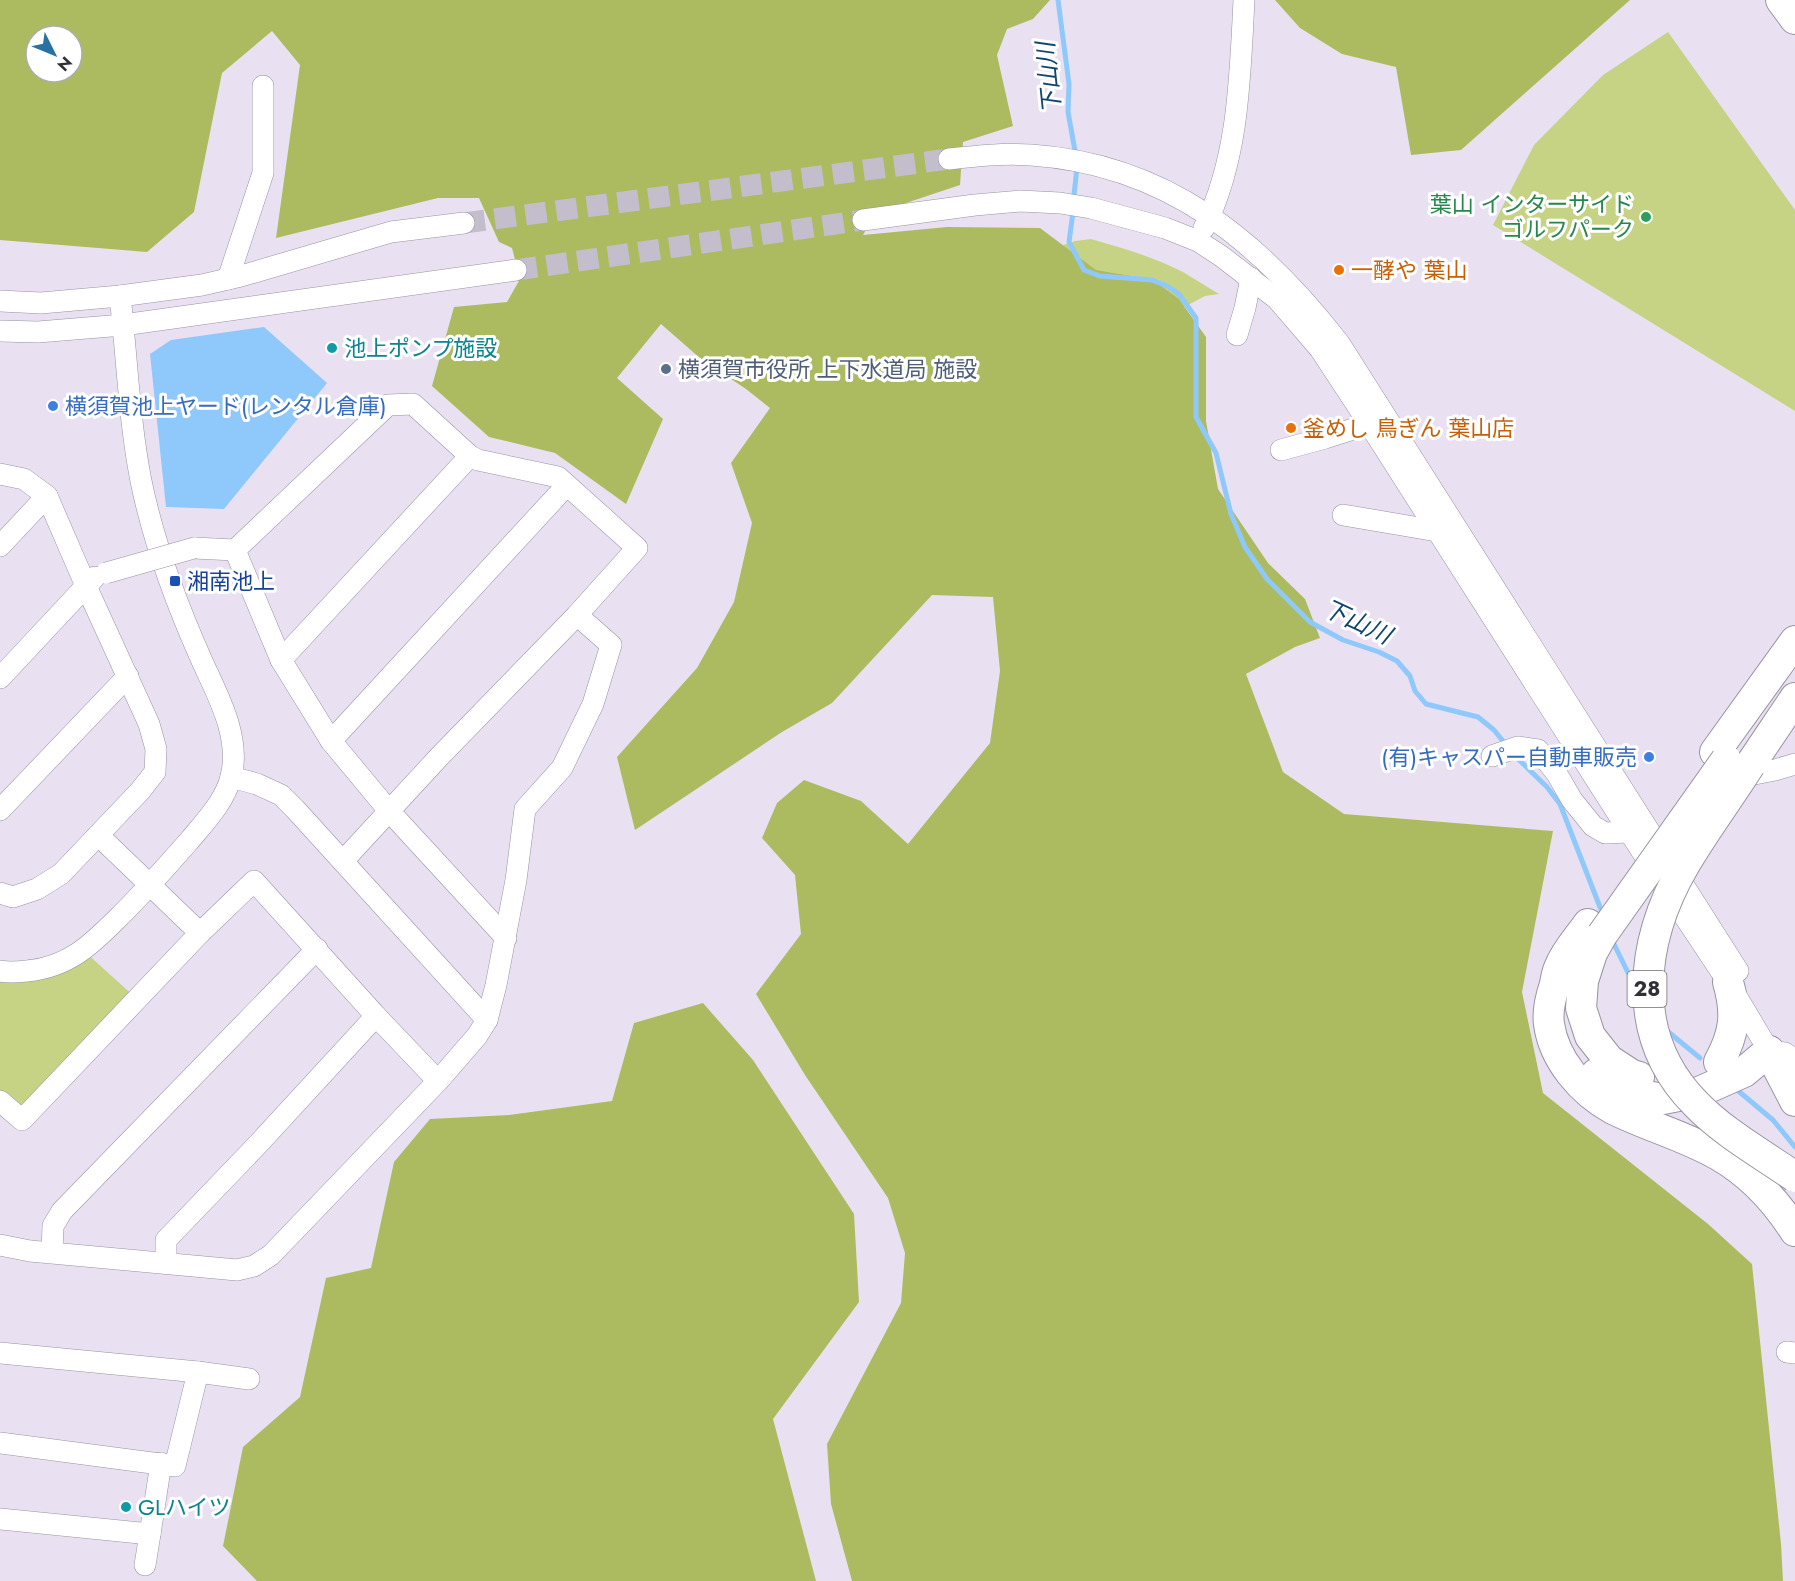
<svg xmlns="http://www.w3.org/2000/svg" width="1795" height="1581" viewBox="0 0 1795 1581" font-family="Jost,'Noto Sans JP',sans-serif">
<rect width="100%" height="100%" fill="#e9e1f2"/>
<g fill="#c6d384">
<polygon points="1668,32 1795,210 1795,411 1493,225 1534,145 1603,75"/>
<path d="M 1091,239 C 1122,248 1154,257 1183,272 C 1195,279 1207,287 1219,294 L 1205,296 L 1190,304 L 1170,310 L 1088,281 L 1063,245 L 1075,241 Z"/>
<polygon points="83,950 137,999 22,1120 0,1101 0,971"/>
</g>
<g fill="#adbb60" fill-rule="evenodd">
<path d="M 0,0 L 1050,0 L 1033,19 L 1007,29 L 997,55 L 1013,126 L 963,142 L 960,185 L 876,213 L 863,235 L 947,227 L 1040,228 L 1096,270 L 1153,280 L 1179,299 L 1206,337 L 1206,421 L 1218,489 L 1268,563 L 1305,599 L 1320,638 L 1295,647 L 1246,674 L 1283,772 L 1344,814 L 1553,831 L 1522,992 L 1543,1093 L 1708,1224 L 1752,1264 L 1781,1544 L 1783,1581 L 852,1581 L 831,1504 L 827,1444 L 901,1303 L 905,1253 L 888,1198 L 805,1075 L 756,994 L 801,934 L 795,875 L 762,838 L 777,803 L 804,780 L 861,801 L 908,844 L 990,743 L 1000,671 L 993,597 L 932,595 L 832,703 L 782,732 L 635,830 L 617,757 L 697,668 L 734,602 L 752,523 L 731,463 L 770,408 L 746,389 L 701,359 L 661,324 L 617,378 L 663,419 L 626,504 L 555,453 L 489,437 L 432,386 L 454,307 L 507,302 L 520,279 L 512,248 L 499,242 L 479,198 L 438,198 L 276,238 L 300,65 L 272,31 L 222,73 L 194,212 L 147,252 L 0,240 ZM 36,36 L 72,36 L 72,72 L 36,72 Z"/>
<polygon points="1275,0 1630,0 1461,150 1411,155 1396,67 1342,54 1300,28"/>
<polygon points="703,1003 753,1060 854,1214 859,1302 773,1419 816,1581 257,1581 223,1546 243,1447 300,1397 326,1278 371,1268 394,1162 430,1119 509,1115 612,1101 634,1023"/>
</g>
<polygon fill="#8fc8fb" points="264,327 327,383 224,509 166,507 150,354 171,340"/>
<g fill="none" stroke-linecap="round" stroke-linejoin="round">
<g stroke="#8fc8fb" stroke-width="5">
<polyline points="1058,0 1069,84 1068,112 1075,151"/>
<polyline points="1074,195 1077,167"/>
<polyline points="1073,212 1069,242 1084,270 1100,276 1152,280 1167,286 1179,294 1196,318 1196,417 1216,453 1231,514 1245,547 1267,579 1310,622 1343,640 1379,652 1397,661 1410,676 1415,691 1426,704 1478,717 1494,730 1507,746"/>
<polyline points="1512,753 1547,787 1560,804 1603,915"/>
<polyline points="1611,938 1636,989"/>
<polyline points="1666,1030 1700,1058"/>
<polyline points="1736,1089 1773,1120 1795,1147"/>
</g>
<g stroke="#c4bdcc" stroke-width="21" stroke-dasharray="21 10" stroke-linecap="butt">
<polyline points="464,223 949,159"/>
<polyline points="516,270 863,220"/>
</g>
<defs>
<g id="minor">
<path d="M 949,159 C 976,156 1004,153 1031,155 C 1166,164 1259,240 1339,343 L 1738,971"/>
<polyline points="863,220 975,205 1020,201 1060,203 1091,208 1165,228 1198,241 1221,256 1277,299 1320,349 1364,416 1657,875 1728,982 1769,1051 1785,1053 1795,1061"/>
<path d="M 1204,228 C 1239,158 1240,76 1244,0"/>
<polyline points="228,279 263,173 263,86"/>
<polyline points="0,301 41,303 120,296 202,285 241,276 391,232 464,223"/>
<polyline points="0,331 38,332 123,325 516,270"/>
<polyline points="1237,335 1245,308 1251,278"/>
<polyline points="1281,450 1325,438 1369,424"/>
<polyline points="0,474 24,479 47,496 86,586 95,577"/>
<polyline points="1343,515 1437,531"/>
<polyline points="0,546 47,496"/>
<polyline points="194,548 235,550"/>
<polyline points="281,660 470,456"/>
<polyline points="0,678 86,586 149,724 156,749 155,772 140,791 61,874 37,889 13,897 0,893"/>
<polyline points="331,741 567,485"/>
<polyline points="1492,756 1518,747 1538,750 1557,774 1572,800 1593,826 1605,833 1629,832"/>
<polyline points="1734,778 1775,770 1795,764"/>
<polyline points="0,810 128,676"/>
<polyline points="343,861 439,757 577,615 637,548 558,477 478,460 470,456 413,404 388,405 235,550 281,660 331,741 390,812 506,938"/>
<polyline points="200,933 254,881 376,1016 438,1081"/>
<path d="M 0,971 C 9,973 18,972 27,971 C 70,967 93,943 122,914 C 145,891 167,866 189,841 C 205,822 225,801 231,777 C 241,737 218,696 202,661 C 177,605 153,540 141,481 C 129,420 127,357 120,296"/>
<polyline points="487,1020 496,985 516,880 525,809 562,768 593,704 611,645 577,615"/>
<polyline points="0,1101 22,1120 200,933 98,835"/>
<polyline points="0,1245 30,1251 237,1270 254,1266 271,1255 438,1081 477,1036 487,1020 295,809 281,795 257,784 231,777"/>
<polyline points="52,1252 53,1226 62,1211 317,949"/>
<polyline points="166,1263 166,1240 261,1141 376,1016"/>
<polyline points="1787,1352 1795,1353"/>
<polyline points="0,1353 198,1372 175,1466 0,1443"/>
<polyline points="198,1372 249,1379"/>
<polyline points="0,1519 150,1534 161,1463"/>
<polyline points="145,1565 150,1534"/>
</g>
<g id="highway">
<polyline points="1781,0 1795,19"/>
<polyline points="1715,752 1795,641"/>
<polyline points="1750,765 1795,698"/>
<path d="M 1588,924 C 1579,937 1566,951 1560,966 C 1557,971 1556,978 1555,984 C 1551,996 1547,1011 1549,1024 C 1554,1060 1582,1092 1613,1109 C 1647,1126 1685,1136 1718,1155 C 1750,1173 1775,1200 1795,1231"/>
<polyline points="1602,935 1592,953 1583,981 1581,1008 1590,1036 1609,1060 1632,1075 1639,1077"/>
<polyline points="1769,1051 1795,1101"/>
<path d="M 1719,1062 C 1735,1033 1737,1013 1728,982"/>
<polyline points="1596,1074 1612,1087 1630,1093 1663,1099 1699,1092 1744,1072 1769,1051"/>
</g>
</defs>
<use href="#minor" stroke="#9992a2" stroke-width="22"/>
<use href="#highway" stroke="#9992a2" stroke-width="32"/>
<use href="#minor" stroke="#fff" stroke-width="21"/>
<use href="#highway" stroke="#fff" stroke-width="30"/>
<defs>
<polyline id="minor-bridge" points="106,573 194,548"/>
<g id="highway-bridge">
<path d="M 1750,765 C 1729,798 1705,830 1685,864 C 1640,941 1628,1036 1696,1104 C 1724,1133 1762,1154 1795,1177"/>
<polyline points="1602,935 1726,760"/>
</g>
</defs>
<use href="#minor-bridge" stroke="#9992a2" stroke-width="22" stroke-linecap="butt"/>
<use href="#highway-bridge" stroke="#9992a2" stroke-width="32" stroke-linecap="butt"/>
<use href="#minor-bridge" stroke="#fff" stroke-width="21"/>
<use href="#highway-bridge" stroke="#fff" stroke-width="30"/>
</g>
<circle fill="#2e9e5b" stroke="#fff" stroke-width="2" cx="1646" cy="217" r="6"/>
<g fill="#e8710a" stroke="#fff" stroke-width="2">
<circle cx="1339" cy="270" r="6"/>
<circle cx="1291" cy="428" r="6"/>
</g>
<g fill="#0f9aa8" stroke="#fff" stroke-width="2">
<circle cx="332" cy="348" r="6"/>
<circle cx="126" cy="1507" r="6"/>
</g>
<circle fill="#5c6f8a" stroke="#fff" stroke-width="2" cx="666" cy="369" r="6"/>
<g fill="#3f7fe0" stroke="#fff" stroke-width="2">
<circle cx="53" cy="406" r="6"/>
<circle cx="1649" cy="757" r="6"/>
</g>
<rect fill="#1a4fb4" stroke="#fff" stroke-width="2" x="169" y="575" width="12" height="12" rx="3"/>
<g text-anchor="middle" stroke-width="6" stroke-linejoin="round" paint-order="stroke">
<rect fill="#fff" stroke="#706d72" stroke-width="1.5" x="1627.5" y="971" width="39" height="36" rx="4.5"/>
<g font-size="21" font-weight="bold" fill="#322f36">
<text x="1647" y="996">28</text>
</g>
<g font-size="22" fill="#27864d" stroke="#fff" text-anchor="end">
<text x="1634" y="212">葉山 インターサイド<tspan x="1634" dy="25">ゴルフパーク</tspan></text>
</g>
<g font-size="22" fill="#c56008" stroke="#fff" text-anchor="start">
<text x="1351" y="278">一酵や 葉山</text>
<text x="1303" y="436">釜めし 鳥ぎん 葉山店</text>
</g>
<g font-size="22" fill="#0d838f" stroke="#fff" text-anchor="start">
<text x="344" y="356">池上ポンプ施設</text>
<text x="138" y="1515">GLハイツ</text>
</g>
<g font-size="22" fill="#4e5e75" stroke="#fff" text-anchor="start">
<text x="678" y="377">横須賀市役所 上下水道局 施設</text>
</g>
<g font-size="22" fill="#366cbe" stroke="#fff" text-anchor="start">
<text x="65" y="414">横須賀池上ヤード(レンタル倉庫)</text>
<text x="1637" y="765" text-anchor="end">(有)キャスパー自動車販売</text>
</g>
<g font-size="22" fill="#164399" stroke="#fff" text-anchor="start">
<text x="187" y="589">湘南池上</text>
</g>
<g font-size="24" font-style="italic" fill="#0f466e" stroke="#fff">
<text transform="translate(1049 78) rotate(-96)" y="8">下山川</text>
<text transform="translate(1357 622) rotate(25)" y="8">下山川</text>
</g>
</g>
<g transform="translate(54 54) rotate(133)"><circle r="28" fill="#ffffff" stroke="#adacaf" stroke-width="1.5"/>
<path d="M0-4.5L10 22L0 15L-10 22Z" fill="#2871a5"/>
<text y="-9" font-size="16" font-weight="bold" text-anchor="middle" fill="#322f36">N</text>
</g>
</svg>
